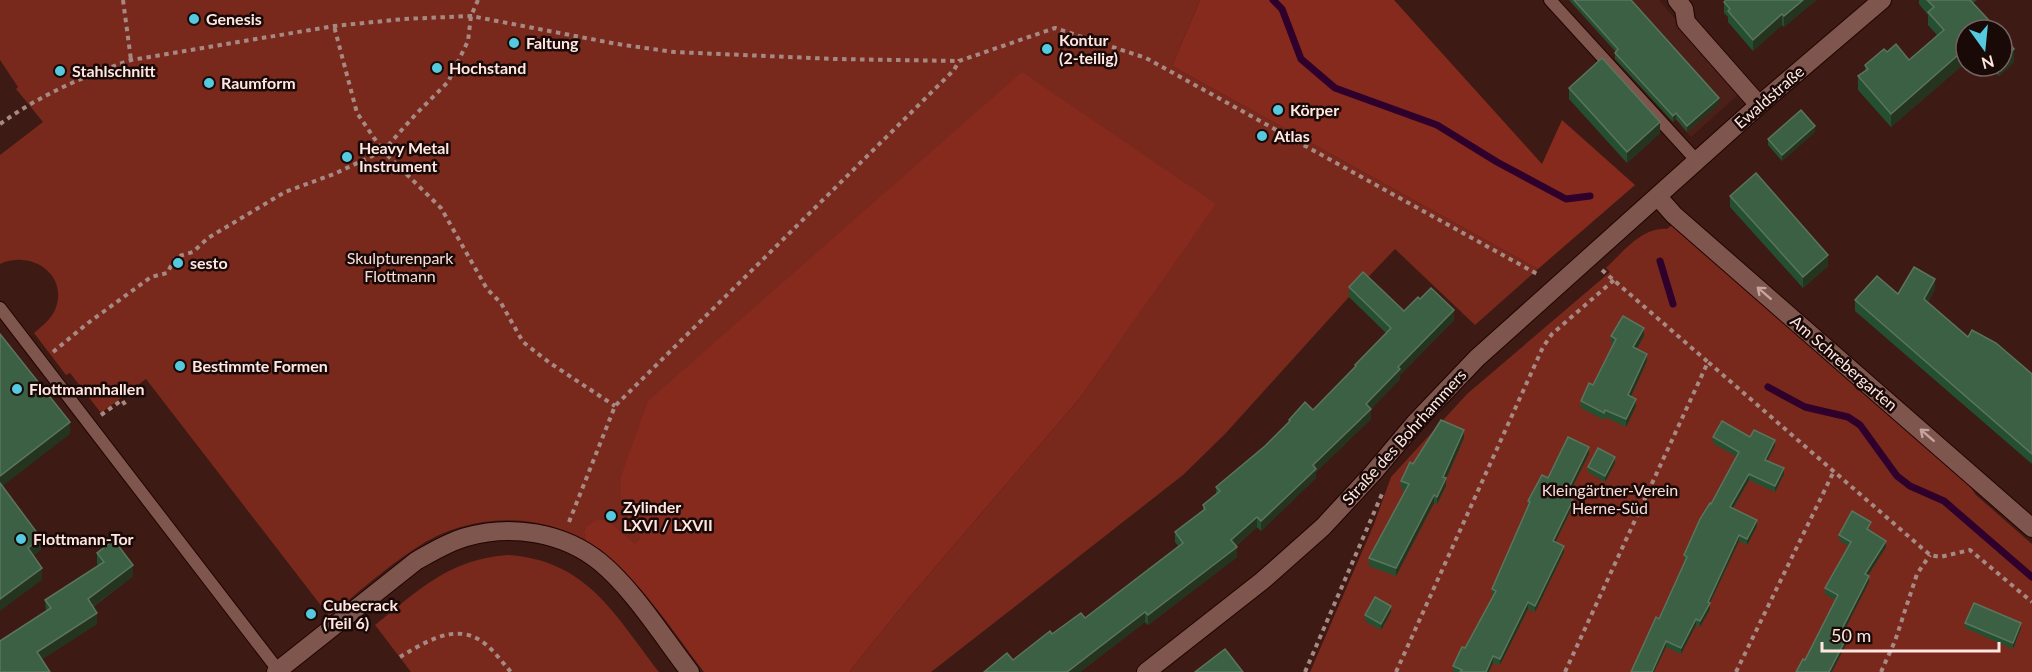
<svg xmlns="http://www.w3.org/2000/svg" width="2032" height="672" viewBox="0 0 2032 672" font-family="Lato,sans-serif">
<rect width="100%" height="100%" fill="#3d1a14"/>
<polygon fill="#4a2019" points="1569,0 1659,0 1739,94 1691,137"/>
<g fill="#79281c">
<path d="M 0,0 L 1200,0 L 1172,66 L 1538,269 L 1475,325 L 1395,249 L 1349,297 L 1225,434 L 1183,475 L 1040,587 L 931,672 L 849,672 L 908,599 L 1080,398 L 1215,204 L 621,507 L 640,538 L 635,545 L 610,522 L 584,533 L 586,541 C 533,511 467,514 416,548 C 385,568 357,594 329,616 L 146,379 L 101,413 L 70,373 L 66,375 L 34,333 C 41,327 49,321 54,312 C 71,277 33,249 0,264 L 0,155 L 43,122 L 16,89 L 18,87 L 0,60 Z"/>
<path d="M 1672,225 L 1964,478 L 1976,495 L 2032,544 L 2032,672 L 1310,672 L 1374,524 L 1391,477 L 1467,394 L 1610,272 L 1606,268 C 1622,253 1643,226 1667,229 Z"/>
<path d="M 508,555 C 587,560 615,615 659,672 L 411,672 L 375,625 C 419,590 449,559 508,555 Z"/>
</g>
<g fill="#852a1d">
<polygon points="1200,0 1394,0 1542,164 1562,120 1635,185 1538,269 1172,66"/>
<path d="M 1022,72 L 1216,204 L 1080,398 L 908,599 L 849,672 L 704,672 C 670,628 634,570 586,541 L 584,533 L 587,526 L 598,519 L 610,522 L 635,544 L 640,538 L 621,507 L 621,476 L 648,401 Z"/>
</g>
<g fill="none" stroke-linecap="round" stroke-linejoin="round">
<g stroke="#2e002b" stroke-width="7">
<polyline points="1273,0 1282,9 1301,59 1335,88 1437,125 1497,162 1566,199 1590,196"/>
<polyline points="1660,261 1673,304"/>
<polyline points="1768,387 1805,407 1848,417 1860,425 1897,476 1910,486 1944,501 2032,577"/>
</g>
<defs>
<g id="service">
<polyline points="1550,0 1697,161"/>
<polyline points="0,308 278,670"/>
</g>
<g id="minor">
<polyline points="1677,0 1684,9 1686,22 1759,105"/>
<polyline points="1658,197 1674,215 2032,528"/>
<path d="M 276,672 L 416,561 C 432,552 448,542 466,537 C 511,524 563,532 600,562 C 633,589 663,637 690,672"/>
<polyline points="1146,672 1262,581 1323,527 1373,473 1415,423 1477,358 1759,105 1882,0"/>
</g>
</defs>
<use href="#service" stroke="#220402" stroke-width="14"/>
<use href="#minor" stroke="#220402" stroke-width="20"/>
<g stroke="#a78984" stroke-width="4" stroke-dasharray="4.5 4.5" stroke-linecap="butt">
<polyline points="123,0 131,60"/>
<polyline points="478,0 471,16 468,41 448,82 416,114 383,151 441,208 487,289 501,303 523,342 550,363 615,406"/>
<path d="M 0,124 C 40,95 84,76 131,60 L 334,26 L 404,19 L 471,16 L 617,44 L 674,52 L 835,59 L 958,61"/>
<polyline points="1602,270 1708,362"/>
<polyline points="53,352 88,323 151,277 167,273 176,257 193,252 208,238 285,192 334,174 383,151 357,113 334,26"/>
<polyline points="101,415 122,400 126,406"/>
<polyline points="569,522 615,406 954,70 959,61 1055,28 1146,58 1539,275"/>
<path d="M 400,657 C 422,644 452,624 478,639 C 491,646 501,661 511,672"/>
<polyline points="1305,672 1382,494"/>
<polyline points="1396,672 1543,347 1552,334 1614,280"/>
<polyline points="1565,672 1708,362 1930,555 1940,557 1970,550 2032,602"/>
<polyline points="1736,672 1834,471"/>
<polyline points="1881,672 1895,641 1917,574 1930,555"/>
</g>
<use href="#service" stroke="#7e564e" stroke-width="12"/>
<use href="#minor" stroke="#7e564e" stroke-width="18"/>
</g>
<g fill="#245031">
<polygon points="1569,0 1631,0 1719,104 1687,132 1676,119 1673,122 1615,59 1615,53 1616,52"/>
<polygon points="1726,0 1816,0 1784,27 1782,25 1753,51 1728,22 1728,17 1724,13 1724,2"/>
<polygon points="1919,0 1977,0 1973,3 1966,30 1966,62 1891,127 1858,90 1858,76 1865,71 1865,65 1887,52 1909,60 1937,35 1928,25 1928,15 1919,4"/>
<polygon points="2014,62 1999,76 1990,66 2002,66"/>
<polygon points="1569,88 1660,133 1627,163 1569,99"/>
<polygon points="1815,132 1782,161 1768,145 1768,139"/>
<polygon points="1730,196 1828,266 1803,288 1730,207"/>
<polygon points="1349,287 1404,311 1454,320 1400,375 1400,379 1371,409 1371,419 1316,472 1316,478 1261,531 1257,527 1236,546 1237,557 1148,625 1145,622 1080,672 984,672 1013,660 1052,634 1085,618 1178,546 1175,542 1175,532 1203,510 1203,505 1216,494 1216,487 1265,446 1289,422 1289,420 1313,410 1355,367 1355,365 1386,333 1349,297"/>
<polygon points="1935,289 1928,302 1968,337 2032,374 2032,464 1855,311 1855,300"/>
<polygon points="1611,336 1644,336 1637,349 1647,361 1631,397 1636,406 1626,427 1605,417 1604,420 1581,408 1581,401 1593,385 1613,345 1611,344"/>
<polygon points="1713,437 1750,437 1775,446 1767,461 1784,474 1775,492 1749,480 1733,509 1757,526 1747,545 1739,541 1710,603 1710,609 1700,627 1696,625 1681,654 1666,647 1654,672 1631,672 1659,619 1685,562 1684,561 1684,555 1737,457 1713,443"/>
<polygon points="1464,438 1446,479 1446,486 1437,504 1434,503 1396,576 1369,566 1369,558 1405,491 1401,489 1401,481 1413,464"/>
<polygon points="1589,454 1567,497 1573,506 1555,542 1564,552 1535,612 1528,609 1500,665 1493,663 1489,672 1453,672 1453,666 1465,648 1494,596 1492,595 1492,589 1528,507 1528,501 1548,478"/>
<polygon points="1615,463 1605,482 1588,472 1588,467"/>
<polygon points="1871,528 1870,530 1886,547 1868,576 1869,582 1842,634 1847,643 1805,660 1835,600 1825,594 1825,588 1848,546 1839,540 1839,535"/>
<polygon points="97,553 133,576 93,607 97,624 42,659 0,672 46,611 45,600 99,566 97,564"/>
<polygon points="1391,612 1381,630 1365,621 1365,615"/>
<polygon points="1965,623 2021,628 2013,649 1965,628"/>
</g>
<g fill="#24341e">
<polygon points="1803,0 1816,0 1784,27 1784,16"/>
<polygon points="1782,14 1782,25 1753,51 1753,40"/>
<polygon points="1966,48 1966,62 1891,127 1891,114"/>
<polygon points="2014,49 2014,62 1999,76 1999,66 2002,66 2002,60"/>
<polygon points="1719,98 1719,104 1687,132 1687,126"/>
<polygon points="1676,113 1676,119 1673,122 1673,116"/>
<polygon points="1660,122 1660,133 1627,163 1627,152"/>
<polygon points="1815,126 1815,132 1782,161 1782,155"/>
<polygon points="1828,255 1828,266 1803,288 1803,277"/>
<polygon points="1935,279 1935,289 1924,309 1924,299"/>
<polygon points="1454,310 1454,320 1400,375 1400,379 1366,414 1366,404 1398,367"/>
<polygon points="1644,328 1644,336 1633,355 1633,347"/>
<polygon points="1647,354 1647,361 1628,403 1628,395"/>
<polygon points="1636,399 1636,406 1626,427 1626,419"/>
<polygon points="1371,409 1371,419 1316,472 1316,478 1261,531 1261,521 1313,465"/>
<polygon points="70,422 70,434 0,488 0,476"/>
<polygon points="1464,430 1464,438 1446,479 1446,486 1437,504 1437,497 1443,477"/>
<polygon points="1775,440 1775,446 1765,465 1765,460"/>
<polygon points="1589,447 1589,454 1565,502 1565,496"/>
<polygon points="1615,457 1615,463 1605,482 1605,476"/>
<polygon points="1784,468 1784,474 1775,492 1775,486"/>
<polygon points="1749,474 1749,480 1730,513 1730,507"/>
<polygon points="1434,495 1434,503 1396,576 1396,568"/>
<polygon points="1573,500 1573,506 1553,547 1553,541"/>
<polygon points="1257,517 1257,527 1231,550 1231,540"/>
<polygon points="1757,520 1757,526 1747,545 1747,539"/>
<polygon points="1739,535 1739,541 1708,607 1710,603 1710,609 1700,627 1700,621 1708,602"/>
<polygon points="41,538 41,550 28,560 28,548"/>
<polygon points="1886,541 1886,547 1865,580 1865,574"/>
<polygon points="1564,546 1564,552 1535,612 1535,606"/>
<polygon points="1237,547 1237,557 1148,625 1148,615"/>
<polygon points="133,565 133,576 88,610 88,599"/>
<polygon points="42,568 42,580 0,611 0,599"/>
<polygon points="1869,576 1869,582 1840,639 1840,633"/>
<polygon points="1528,602 1528,609 1500,665 1500,659"/>
<polygon points="1391,606 1391,612 1381,630 1381,624"/>
<polygon points="1145,612 1145,622 1080,672 1067,672"/>
<polygon points="97,613 97,624 37,663 37,652"/>
<polygon points="1696,619 1696,625 1681,654 1681,648"/>
<polygon points="2021,623 2021,628 2013,649 2013,643"/>
<polygon points="1847,637 1847,643 1832,672 1829,672"/>
<polygon points="1666,641 1666,647 1654,672 1652,672"/>
<polygon points="1493,656 1493,663 1489,672 1486,672"/>
</g>
<g fill="#3c6044" stroke="#5a755d" stroke-width="1.5">
<polygon points="1574,0 1631,0 1719,98 1687,126 1676,113 1673,116 1615,53 1618,49"/>
<polygon points="1726,0 1803,0 1784,16 1782,14 1753,40 1728,11 1730,9 1724,2"/>
<polygon points="1927,0 1970,0 1998,30 1966,30 1966,48 1891,114 1858,76 1868,69 1865,65 1884,49 1887,52 1896,44 1909,60 1944,30 1928,12 1934,7"/>
<polygon points="2002,35 2014,49 2002,60"/>
<polygon points="1602,58 1660,122 1627,152 1569,88"/>
<polygon points="1801,110 1815,126 1782,155 1768,139"/>
<polygon points="1756,173 1828,255 1803,277 1730,196"/>
<polygon points="1914,267 1935,279 1924,299 1968,337 1972,330 1996,343 2032,374 2032,454 1855,300 1877,276 1898,294"/>
<polygon points="1363,272 1404,311 1418,297 1420,299 1431,288 1454,310 1398,367 1400,369 1366,404 1371,409 1313,465 1316,469 1261,521 1257,517 1231,540 1237,547 1148,615 1145,612 1067,672 984,672 1007,653 1013,660 1050,631 1052,634 1081,613 1085,618 1183,543 1175,532 1205,509 1203,505 1220,491 1216,487 1265,446 1290,421 1289,420 1305,402 1313,410 1356,366 1355,365 1391,328 1349,287"/>
<polygon points="1623,316 1644,328 1633,347 1647,354 1628,395 1636,399 1626,419 1605,410 1604,413 1581,401 1589,383 1593,385 1616,339 1611,336"/>
<polygon points="0,334 70,422 0,476"/>
<polygon points="1441,420 1464,430 1443,477 1446,478 1437,497 1434,495 1396,568 1369,558 1409,484 1401,481 1410,462 1413,464"/>
<polygon points="1722,421 1750,437 1754,430 1775,440 1765,460 1784,468 1775,486 1749,474 1730,507 1757,520 1747,539 1739,535 1708,602 1710,603 1700,621 1696,619 1681,648 1666,641 1652,672 1631,672 1656,617 1659,619 1687,557 1684,555 1700,519 1710,503 1711,504 1739,452 1713,437"/>
<polygon points="1568,437 1589,447 1565,496 1573,500 1553,541 1564,546 1535,606 1528,602 1500,659 1493,656 1486,672 1460,672 1462,670 1453,666 1462,647 1465,648 1496,591 1492,589 1530,502 1528,501 1542,475 1548,478"/>
<polygon points="1598,448 1615,457 1605,476 1588,467"/>
<polygon points="0,483 41,538 28,548 42,568 0,599"/>
<polygon points="1852,511 1871,522 1867,529 1886,541 1865,574 1869,576 1840,633 1847,637 1829,672 1796,672 1803,659 1805,660 1838,595 1825,588 1851,542 1839,535"/>
<polygon points="114,540 133,565 88,599 97,613 37,652 50,672 0,672 0,641 51,608 45,600 104,562 97,553"/>
<polygon points="1375,597 1391,606 1381,624 1365,615"/>
<polygon points="1974,603 2021,623 2013,643 1965,623"/>
<polygon points="1225,649 1243,672 1195,672"/>
</g>
<defs><path id="oneway-shaft" d="M-6 0H5M1.5-3L5.5 0L1.5 3" fill="none" stroke-width="1.6" stroke-linecap="round" stroke-linejoin="round" transform="scale(1.5)"/></defs>
<g stroke="#c5a59f">
<use href="#oneway-shaft" transform="translate(1764 293) rotate(-139)"/>
<use href="#oneway-shaft" transform="translate(1927 435) rotate(-139)"/>
</g>
<g fill="#55cadf" stroke="#190a08" stroke-width="2">
<circle cx="194" cy="19" r="6"/>
<circle cx="514" cy="43" r="6"/>
<circle cx="1047" cy="49" r="6"/>
<circle cx="437" cy="68" r="6"/>
<circle cx="60" cy="71" r="6"/>
<circle cx="209" cy="83" r="6"/>
<circle cx="1278" cy="110" r="6"/>
<circle cx="1262" cy="136" r="6"/>
<circle cx="347" cy="157" r="6"/>
<circle cx="178" cy="263" r="6"/>
<circle cx="180" cy="366" r="6"/>
<circle cx="17" cy="389" r="6"/>
<circle cx="611" cy="516" r="6"/>
<circle cx="21" cy="539" r="6"/>
<circle cx="311" cy="614" r="6"/>
</g>
<g text-anchor="middle" stroke-width="5" stroke-linejoin="round" paint-order="stroke">
<g font-size="16" font-weight="bold" fill="#ffe6e1" stroke="#190a08" text-anchor="start">
<text x="206" y="25">Genesis</text>
<text x="1059" y="46">Kontur<tspan x="1059" dy="18">(2-teilig)</tspan></text>
<text x="526" y="49">Faltung</text>
<text x="449" y="74">Hochstand</text>
<text x="72" y="77">Stahlschnitt</text>
<text x="221" y="89">Raumform</text>
<text x="1290" y="116">Körper</text>
<text x="1274" y="142">Atlas</text>
<text x="359" y="154">Heavy Metal<tspan x="359" dy="18">Instrument</tspan></text>
<text x="190" y="269">sesto</text>
<text x="192" y="372">Bestimmte Formen</text>
<text x="29" y="395">Flottmannhallen</text>
<text x="623" y="513">Zylinder<tspan x="623" dy="18">LXVI / LXVII</tspan></text>
<text x="33" y="545">Flottmann-Tor</text>
<text x="323" y="611">Cubecrack<tspan x="323" dy="18">(Teil 6)</tspan></text>
</g>
<g font-size="16" fill="#ffe6e1" stroke="#190a08">
<text transform="translate(1769 97) rotate(-41)" y="6">Ewaldstraße</text>
<text transform="translate(1844 363) rotate(41)" y="6">Am Schrebergarten</text>
<text transform="translate(1404 437) rotate(-48)" y="6">Straße des Bohrhammers</text>
</g>
<g font-size="16" fill="#f8dcd7" stroke="#190a08">
<text x="400" y="264">Skulpturenpark<tspan x="400" dy="18">Flottmann</tspan></text>
<text x="1610" y="496">Kleingärtner-Verein<tspan x="1610" dy="18">Herne-Süd</tspan></text>
</g>
</g>
<g transform="translate(1984 48) rotate(165)"><circle r="28" fill="#190a08" stroke="#75625f" stroke-width="1.5"/>
<path d="M0-4.5L10 22L0 15L-10 22Z" fill="#55cadf"/>
<text y="-9" font-size="16" font-weight="bold" text-anchor="middle" fill="#ffe6e1">N</text>
</g>
<path d="M1822 642v9h177v-9" fill="none" stroke="#ffe6e1" stroke-width="3"/>
<text x="1831" y="642" font-size="18" fill="#ffe6e1" stroke="#190a08" stroke-width="4.5" paint-order="stroke">50 m</text>
</svg>
